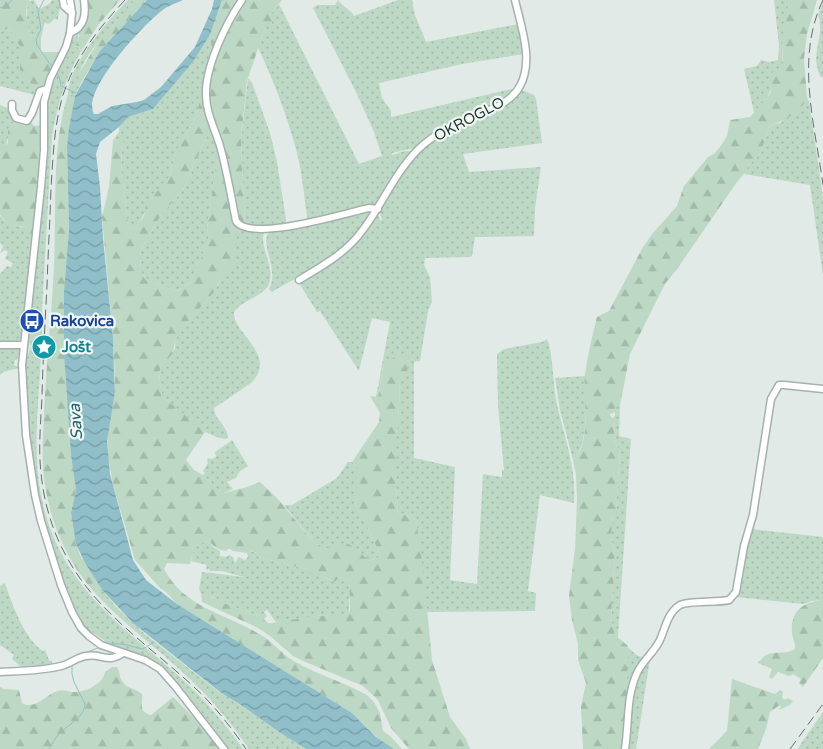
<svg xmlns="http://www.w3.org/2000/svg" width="823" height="749" viewBox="0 0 823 749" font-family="'Varela Round',sans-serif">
<defs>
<pattern id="grass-dots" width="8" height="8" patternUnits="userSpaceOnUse" patternTransform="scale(1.25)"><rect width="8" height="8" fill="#bdd9c5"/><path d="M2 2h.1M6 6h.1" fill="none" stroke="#a2bbaa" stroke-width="1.8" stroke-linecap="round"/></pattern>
<pattern id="forest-firs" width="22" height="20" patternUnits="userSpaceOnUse" patternTransform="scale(1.25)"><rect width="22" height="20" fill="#bdd9c5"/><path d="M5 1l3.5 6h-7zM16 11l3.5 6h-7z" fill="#a2bbaa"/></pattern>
<pattern id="water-waves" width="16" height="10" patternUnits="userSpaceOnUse" patternTransform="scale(1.25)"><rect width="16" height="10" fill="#90bfc9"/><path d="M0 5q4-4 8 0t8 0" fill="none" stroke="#759ca4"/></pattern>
</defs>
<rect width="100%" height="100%" fill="#e1eae6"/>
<g fill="url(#grass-dots)">
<path d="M 34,0 L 39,9 L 49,4 L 52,0 L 60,0 C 62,10 58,11 58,19 L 56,20 L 55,18 L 49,24 L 45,23 L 42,20 L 40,29 L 34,37 L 31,36 L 26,23 L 28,1 Z"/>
<path d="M 128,0 L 135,0 C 120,21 79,55 78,81 L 81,83 L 75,96 L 68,94 C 68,66 108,20 128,0 Z"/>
<path d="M 338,0 C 343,7 350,9 354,16 L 398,0 L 412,0 L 415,15 L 426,42 L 518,24 L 524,54 L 462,64 L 379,83 L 382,98 L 391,111 L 391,117 L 515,88 L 497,104 L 440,129 L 414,148 L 392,153 L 392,155 L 405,151 L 413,151 L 377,205 L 308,222 C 304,200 303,176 297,153 C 288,118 274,81 258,48 L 265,28 L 272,21 L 272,13 L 279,4 L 359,164 L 382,156 L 374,132 L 355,90 L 313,8 L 317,5 L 335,5 Z"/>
<path d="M 774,0 L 789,0 L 782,52 L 783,65 C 775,77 768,105 754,112 L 744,69 L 757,66 L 761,60 L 769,62 L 778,60 L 779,46 Z"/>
<path d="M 823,2 L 823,78 L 820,76 C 818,71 816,64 816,59 C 817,44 823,29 818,14 Z"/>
<polygon points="8,28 11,30 14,38 20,46 20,70 35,87 38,89 35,95 0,86 0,32"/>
<path d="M 78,33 L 77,47 L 82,50 C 65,77 58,105 52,135 L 42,309 L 42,337 L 37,336 L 37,354 L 41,355 C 39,401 32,450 41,495 C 58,584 118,622 181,678 C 204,699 225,723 243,749 L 229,749 L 199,709 L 164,668 L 146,657 L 105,642 L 105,641 L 86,628 L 76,614 L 68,595 L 42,514 L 34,476 L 28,427 L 26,391 L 26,359 L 31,346 L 27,339 L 30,328 L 33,325 L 34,318 L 31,317 L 30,307 L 46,177 L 48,154 L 47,109 L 49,93 L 74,37 Z"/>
<polygon points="210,35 213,47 212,54 197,114 177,150 169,177 159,190 152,197 140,222 135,227 131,228 128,225 121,163 123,142 113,140 119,132 119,127 128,117 153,109 193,62"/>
<polygon points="248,78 252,83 270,133 277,162 287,226 245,226 241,139"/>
<path d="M 522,90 L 534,95 L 536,99 L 542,143 L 463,154 L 469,172 L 541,167 L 535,208 L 534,236 L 475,237 L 472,256 L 470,257 L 425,258 L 424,265 L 430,277 L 432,302 L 428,311 L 420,361 L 414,362 L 414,458 L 455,467 L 450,580 L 477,584 L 483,474 L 502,477 L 502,470 L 504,470 L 498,406 L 497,354 L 504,349 L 542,342 L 547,339 C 553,354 553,383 556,400 C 563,434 577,468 574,503 L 540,495 L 528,591 L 536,593 L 535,611 L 427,612 L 416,519 L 398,512 L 395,472 L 395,436 L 398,426 L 400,381 L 384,362 L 378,397 L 376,397 L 390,322 L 372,318 L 359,371 L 320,311 L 317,312 L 299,283 L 321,269 L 376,216 L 378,215 L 380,220 L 382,220 L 380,213 L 382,207 C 400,176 414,151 446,133 C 472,118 502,113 522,90 Z"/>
<polygon points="807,98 809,101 823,197 823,275 810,185 744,174 749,165 760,154 769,128 774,124 780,123 803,105"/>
<polygon points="0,105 7,108 15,120 11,125 6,145 0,143"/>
<polygon points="214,131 219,144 207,228 209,240 190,283 177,291 145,279 140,270 141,249 161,215 183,190 207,136"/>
<path d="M 370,210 L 373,212 C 364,225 355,238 343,249 C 321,267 296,277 272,292 L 269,289 C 280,269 259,244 269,232 Z"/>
<polygon points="1,216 4,221 20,227 25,226 32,239 21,338 19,342 0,344 0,274 7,266 11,267 13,263 5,259 8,252 5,250 0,253 3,246 0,243 0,217"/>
<path d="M 236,226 L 242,229 L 262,230 L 264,232 C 259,249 277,269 268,286 C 260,298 242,300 234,312 C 232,333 279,355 251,383 L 214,408 C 214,419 227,425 228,437 L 226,439 C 201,436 181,412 162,396 L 159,374 L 161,366 L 175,349 L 175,341 L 180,329 L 214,292 L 221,278 L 233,268 L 236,257 Z"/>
<polygon points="0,347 19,348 20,350 17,360 15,360 14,365 19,368 3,372 0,375"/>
<path d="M 585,376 C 586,394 589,449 573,460 L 560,410 L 555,378 Z"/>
<polygon points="615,405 620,405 619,436 631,439 618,637 615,635 611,619 615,552 611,538 613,513 616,512 620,450 618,449 614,439 615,419 613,418 615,415"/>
<polygon points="232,440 248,466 240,471 236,478 227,482 233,489 224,493 217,489 203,475 205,473 203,471 208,463 207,460 208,458 212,459 216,457 215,452"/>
<polygon points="348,462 352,462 357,466 357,496 355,505 369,530 381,557 369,561 357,549 328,548 325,550 311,539 284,505 292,505 337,478"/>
<polygon points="751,529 823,537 823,600 812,601 804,604 736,597 745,547 748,547 749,544 746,544"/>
<path d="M 209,541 L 213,547 L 220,551 L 220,556 L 226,557 L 229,555 L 233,557 L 235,563 L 239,557 L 245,560 L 248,557 L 247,553 L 250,551 L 257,553 L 258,557 L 306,569 L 334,582 L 341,577 L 349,581 L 349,613 C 341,618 326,615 317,616 C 303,618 290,622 276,622 L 267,610 L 264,612 L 267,616 L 263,620 L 259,615 L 249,613 L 224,603 L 213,597 L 209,597 L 201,594 L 199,589 L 202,572 L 244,577 L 222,571 L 210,571 L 209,568 L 208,570 L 206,569 L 207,565 L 191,561 L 194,547 L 200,543 Z"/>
<path d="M 5,583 C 11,602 25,640 43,651 L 45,650 L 49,660 L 52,661 L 52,665 L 22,668 L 12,659 L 14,655 L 0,645 L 0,586 Z"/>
<path d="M 103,591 L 117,608 L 146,635 L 219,692 L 229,697 L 279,732 L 306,749 L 249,749 C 233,726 216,704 195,684 C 163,652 126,627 95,593 Z"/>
<polygon points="627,647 638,656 646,658 629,691 627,690"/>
<polygon points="650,659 636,749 627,749 632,694 638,674"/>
<polygon points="823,712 823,749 798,749 800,745"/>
</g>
<g fill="url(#forest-firs)" fill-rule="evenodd">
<path d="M 0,0 L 29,0 C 24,12 26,24 31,36 L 34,37 L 40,29 L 42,20 L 44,20 L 45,21 L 41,38 L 41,52 L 60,52 L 44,84 L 38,89 L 27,80 L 20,70 L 20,46 L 14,38 L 11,30 L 8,28 L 0,32 Z"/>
<path d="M 87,0 L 120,0 L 99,24 L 82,50 L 76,45 L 79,36 L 78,33 C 87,26 87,11 87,0 Z"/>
<polygon points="135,0 147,0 99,52 81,83 78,82 78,75 98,42"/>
<path d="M 222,0 L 240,0 L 241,6 L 246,0 L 282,0 L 272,13 L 272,24 L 265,28 L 247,81 L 241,139 L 245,226 L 236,224 L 237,234 L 236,258 L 234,267 L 232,270 L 221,278 L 214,292 L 181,329 L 175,341 L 173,353 L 161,366 L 159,374 L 162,396 L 205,432 L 186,460 L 194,470 L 203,475 L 217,489 L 224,493 C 238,489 246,488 260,482 L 277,498 L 311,539 L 325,549 L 346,543 L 357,549 L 369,561 L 381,557 L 369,530 L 355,505 L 357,496 L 357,466 L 352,462 L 379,422 L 380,413 L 370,396 L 378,397 L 384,362 L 409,351 L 407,373 L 400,381 L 398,426 L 395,436 L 395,472 L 398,512 L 416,519 L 424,578 L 432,660 L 450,717 L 466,739 L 470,749 L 409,749 L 391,728 L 378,700 L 363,686 L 303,661 L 293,656 L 270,636 L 258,628 L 202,602 L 201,594 C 209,597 216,598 224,601 L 224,603 L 249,613 L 259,615 L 268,623 L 272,623 L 315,616 L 344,615 L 349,613 L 350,610 L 349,581 L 341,577 L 334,582 L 324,577 L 315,575 L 306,569 L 258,557 L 257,553 L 251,551 L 247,553 L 233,551 L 231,549 L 228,549 L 226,551 C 218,550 214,547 209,541 L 200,543 L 194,547 L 190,564 L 167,563 L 164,569 C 184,608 227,614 261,635 C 273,642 282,654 294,661 C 318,675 344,682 367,695 L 374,702 L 380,713 L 383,731 L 390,736 L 402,749 L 394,749 L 383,743 L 352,713 L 177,604 L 166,592 L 160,588 L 135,560 L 113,485 L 108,457 L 107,431 L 115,392 L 115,382 L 113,338 L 102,217 L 109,187 L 113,140 L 123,142 L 121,163 L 128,225 L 131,228 L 135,227 L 140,222 L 144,216 L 146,205 L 169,177 L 177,150 L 197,114 L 209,60 C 216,48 208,41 211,32 C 214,21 219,11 222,0 ZM 214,131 L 219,144 L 207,228 L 209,240 L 190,283 L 177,291 L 145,279 L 140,270 L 141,249 L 161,215 L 183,190 L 207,136 Z"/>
<path d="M 789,0 L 817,0 L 807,34 L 804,59 L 807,98 L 803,105 L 787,119 L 774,124 L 769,128 L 760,154 L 749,165 L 744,174 L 737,182 L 677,269 L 665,284 L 630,354 L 620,405 L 615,405 L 615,412 L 610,414 L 611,417 L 615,419 L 614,439 L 618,449 L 620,449 L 616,513 L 613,514 L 611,538 L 615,552 L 611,619 L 615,635 L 628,646 L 627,690 L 629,691 L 624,744 L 622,745 L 621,749 L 583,749 L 581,707 L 586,683 L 578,660 L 578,644 L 572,620 L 569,596 L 575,549 L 577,500 L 576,475 L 573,460 C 592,447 583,394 585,374 C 588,355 592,336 597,317 L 609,311 L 643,247 L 653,233 L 677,206 L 684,186 L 708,157 L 715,153 L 720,147 L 727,136 L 730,120 L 750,117 L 770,94 L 772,88 L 769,76 L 776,69 L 781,68 L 783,65 L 782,38 Z"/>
<path d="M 68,94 L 75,96 L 67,146 L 69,229 L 64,312 L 65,374 L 76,490 L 71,513 L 76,544 L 80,555 L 103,591 L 95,593 C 68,563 51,525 45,485 C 41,461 43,438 44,414 C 46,363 52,313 54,263 C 57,206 51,149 68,94 Z"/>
<path d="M 15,120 L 25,125 L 30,121 L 34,126 L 41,125 L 37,195 L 32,239 L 29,238 L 25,226 C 11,228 8,226 0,214 L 0,143 L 6,145 L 8,143 L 8,129 Z"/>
<path d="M 823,600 L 823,658 L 803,687 L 799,683 L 801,679 L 793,674 L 789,676 L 778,672 L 772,679 L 769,677 L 772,669 L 758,663 L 758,661 L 760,661 C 769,647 783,657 795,649 C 796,644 793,639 792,634 C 790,611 803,602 823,600 Z"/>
<path d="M 112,667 L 117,667 C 120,671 119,675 121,679 C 126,689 135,688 142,694 C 143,704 138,712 151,715 L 173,697 L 204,728 L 219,749 L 0,749 L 0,687 L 4,689 L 19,690 L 22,703 C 35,711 46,694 58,691 C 64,689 68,692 74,692 C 86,692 103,684 105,672 Z"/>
<polygon points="732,679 775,694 780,690 783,692 782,697 784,700 788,698 793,701 790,705 779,710 781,707 780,705 770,712 766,729 758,749 709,749 727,731"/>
</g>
<path fill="url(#water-waves)" d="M 147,0 L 183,0 C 174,4 165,7 159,13 C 141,28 81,91 94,114 L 98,114 L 112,106 L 137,102 L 144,100 L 161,87 L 195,47 L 212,9 L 214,0 L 222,0 L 210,35 L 193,62 L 153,109 L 128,117 L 119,127 L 100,142 L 96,154 L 100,187 L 103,238 L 113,338 L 114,373 L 115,392 L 107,441 L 110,474 L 133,560 L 146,580 L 177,604 L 352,713 L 376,737 L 394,749 L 306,749 L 279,732 L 238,703 L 220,692 L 134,624 L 103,591 L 85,563 L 76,544 L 71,513 L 76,490 L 71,454 L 64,355 L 64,293 L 69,229 L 67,146 L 69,128 L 75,96 L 99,52 Z"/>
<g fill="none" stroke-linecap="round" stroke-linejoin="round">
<g stroke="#90bfc9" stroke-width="1">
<polyline points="44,0 38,11 41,29 36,40 37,45 52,67"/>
<polyline points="0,8 6,6 12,0"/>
<polyline points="56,72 59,76 61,86 76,93"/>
<path d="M 109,645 C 120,641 132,647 143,649 L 154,642"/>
<polyline points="83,654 100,647"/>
<path d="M 49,749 C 52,744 55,739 58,735 C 67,725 84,718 85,704 L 74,682 L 72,674 L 72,664"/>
</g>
<defs>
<g id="minor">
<polyline points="63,0 64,6 72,13"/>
<polyline points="70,0 72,13 70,33 66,47 50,79 44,102 44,150 41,187 22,365 26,435 35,495 41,521 61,585 72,612 81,628 89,636 101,645 145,660 160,669 175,686 224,749"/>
<path d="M 242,0 C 226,23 205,67 206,95 C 206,113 215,129 220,146 C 227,171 231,196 236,221 C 250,243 345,213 369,208 L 378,209"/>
<path d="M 70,33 C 85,27 86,14 84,0"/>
<polyline points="12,104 12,110 16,118 27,121 32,113 40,91 46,89"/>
<path d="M 299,280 C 322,266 346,253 362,231 C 383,204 397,167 424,144 C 435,135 446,128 459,122 C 479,113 509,107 520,86 C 534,61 521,26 515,0"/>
<polyline points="0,345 24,345"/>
<path d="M 0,672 C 20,671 41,671 61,666 C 70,664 77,657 86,656 C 102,653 107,664 123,653"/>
<path d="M 625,749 C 629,724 626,697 637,673 C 642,662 653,653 659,642 C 665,630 667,613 680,605 C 689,600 716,603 729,600 L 736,592 L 744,546 L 753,515 L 771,399 L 779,385 L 784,385 L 823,389"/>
</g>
</defs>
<use href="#minor" stroke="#a5b1ad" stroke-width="9"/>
<use href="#minor" stroke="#fff" stroke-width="6"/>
<g stroke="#5e746f" stroke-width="1" stroke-dasharray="10 5" stroke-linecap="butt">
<path d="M 125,0 C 98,29 75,58 63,95 C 54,125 53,157 51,188 C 50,221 48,253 47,286 C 45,323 43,359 42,396 C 41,421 38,447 41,473 C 44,504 53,534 69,561 C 98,613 151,647 194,687 C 214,705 231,727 246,749"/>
<path d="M 823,0 C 795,58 815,125 823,185"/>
<polyline points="790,749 823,704"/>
</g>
</g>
<defs>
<symbol id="bus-disc" viewBox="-11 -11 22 22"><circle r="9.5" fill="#1a4fb4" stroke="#f1f7f4"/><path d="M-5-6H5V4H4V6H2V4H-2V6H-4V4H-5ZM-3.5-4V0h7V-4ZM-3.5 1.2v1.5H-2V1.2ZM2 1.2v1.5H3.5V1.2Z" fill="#fff"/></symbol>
<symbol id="sight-disc" viewBox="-11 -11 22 22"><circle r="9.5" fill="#0f9aa8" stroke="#f1f7f4"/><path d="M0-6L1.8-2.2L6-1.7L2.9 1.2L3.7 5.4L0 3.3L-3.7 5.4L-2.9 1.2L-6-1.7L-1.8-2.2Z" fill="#fff"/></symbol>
</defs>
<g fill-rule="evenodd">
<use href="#bus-disc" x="18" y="307" width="28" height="28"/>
<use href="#sight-disc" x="30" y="333" width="28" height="28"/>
</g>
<g text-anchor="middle" stroke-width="4.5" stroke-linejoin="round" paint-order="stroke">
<g font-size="15" fill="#243933" stroke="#f1f7f4">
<text transform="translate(469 119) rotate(-28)" y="5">OKROGLO</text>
</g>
<g font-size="15" font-weight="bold" fill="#164399" stroke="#f1f7f4" text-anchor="start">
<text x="50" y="326">Rakovica</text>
</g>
<g font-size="15" font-weight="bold" fill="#0d838f" stroke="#f1f7f4" text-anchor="start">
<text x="62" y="352">Jošt</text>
</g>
<g font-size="16" font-style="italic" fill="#25606d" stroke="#f1f7f4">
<text transform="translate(75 422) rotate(-94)" y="6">Sava</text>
</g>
</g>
</svg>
